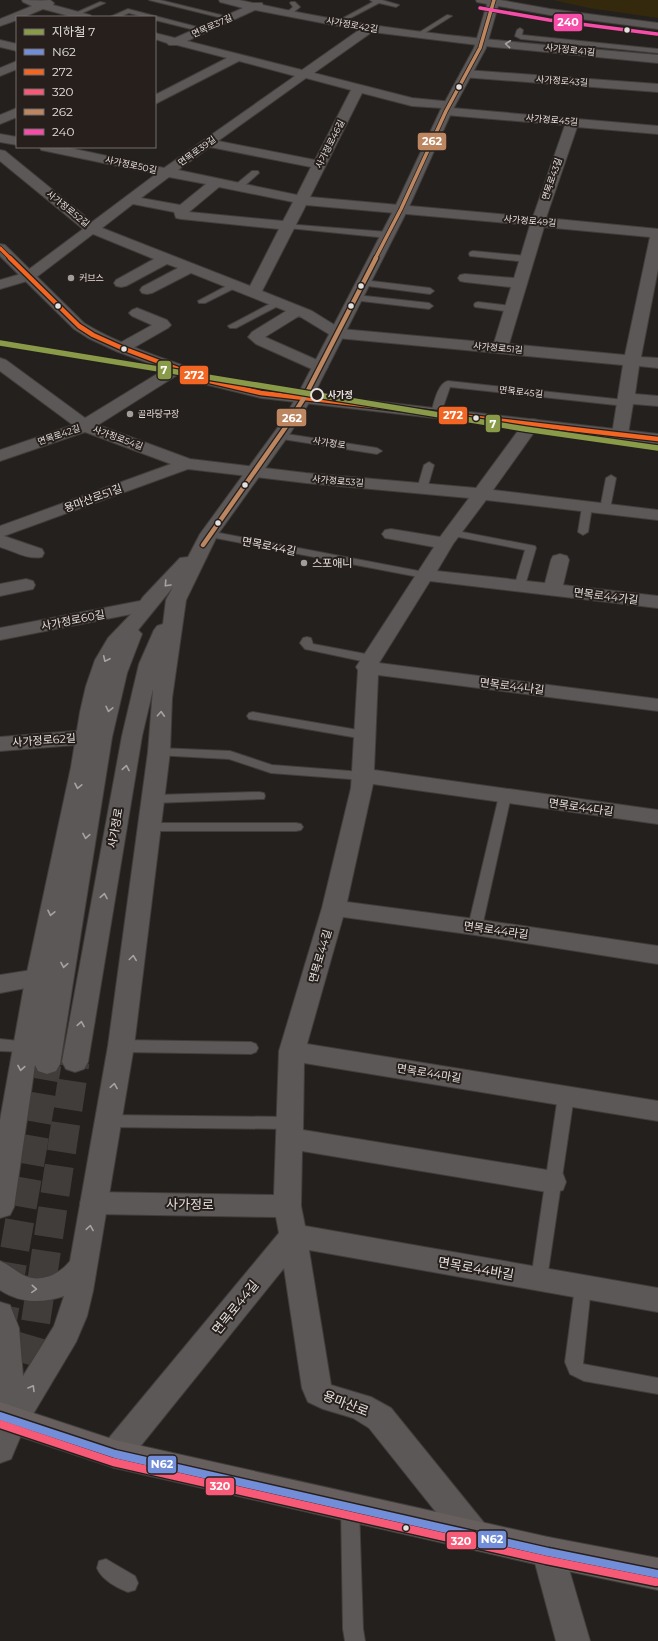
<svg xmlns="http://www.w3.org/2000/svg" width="658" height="1641" viewBox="0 0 658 1641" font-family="Montserrat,'Noto Sans KR',sans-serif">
<rect width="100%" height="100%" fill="#24201e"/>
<polygon fill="#34290d" points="553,0 658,0 658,18 589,8"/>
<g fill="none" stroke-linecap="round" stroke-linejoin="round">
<g stroke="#413d3b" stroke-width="29" stroke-dasharray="29 14" stroke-linecap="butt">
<polyline points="0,1334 47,1064"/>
<polyline points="0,1446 35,1326 75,1062"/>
</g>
<defs>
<g id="service">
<polygon points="149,0 160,0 233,18 230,20"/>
<polygon points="370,0 382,0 399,5 396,7 379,3 339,24 334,23 373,2"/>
<polygon points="100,2 105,3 78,15 73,14"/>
<polygon points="291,2 295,2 300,7 290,15 286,15 286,13 293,7 290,3"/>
<polygon points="128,9 205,29 206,30 203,32 155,20 155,17 144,17 129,13 119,17 110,17"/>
<polygon points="447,15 452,16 420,36 415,35"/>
<polygon points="520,28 523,30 522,35 658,49 658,53 521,39 515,36 517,30"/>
<polygon points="252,171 258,171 259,173 241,189 235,189 235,185"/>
<polygon points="285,224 388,232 392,235 388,238 288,228 285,228 284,226"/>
<polygon points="473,251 527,256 531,259 527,262 470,256 469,254 470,252"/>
<polygon points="363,280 430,288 434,291 430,294 360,285 359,283 360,281"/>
<polygon points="234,282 237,283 238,285 237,287 205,303 199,303 198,301"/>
<polygon points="356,295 429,303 433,306 429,309 353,300 352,298 353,296"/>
<polygon points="277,300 280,301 281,303 280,305 236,328 230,328 228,326"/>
<polygon points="478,302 512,306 516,309 512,312 475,307 474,305 475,303"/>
<path d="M 448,381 L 625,400 L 630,403 L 625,406 L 450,387 L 441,413 L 439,415 L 433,415 L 431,413 C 434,404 437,384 448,381 Z"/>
<polygon points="280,433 377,448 382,451 377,454 276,438 275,436"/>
<polygon points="429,462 434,465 427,489 426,491 418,491 417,489 424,465"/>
<polygon points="611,475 616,478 610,509 605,512 600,509 606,478"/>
<polygon points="587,504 592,507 588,532 583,535 578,532 582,507"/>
<polygon points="452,530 535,546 536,548 524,589 516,589 514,587 525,550 448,535 447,533"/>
<polygon points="209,531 424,572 430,575 424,578 205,536 204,534"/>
<polygon points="307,637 311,638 313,644 371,655 375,657 377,659 375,661 371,663 305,649 300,643 303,638"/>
<polygon points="253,712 364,731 368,732 370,735 368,738 364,739 249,719 247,716 249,713"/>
<polygon points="159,748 230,751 272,765 363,772 367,773 369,776 367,779 363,780 271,773 229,759 155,755 153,752 155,749"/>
<polygon points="259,792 264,793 265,796 264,799 154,803 149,802 148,799 149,796 154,795"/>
<polygon points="505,792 510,793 511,796 482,927 480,930 475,932 470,930 468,927 499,796 500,793"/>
<polygon points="150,823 296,823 301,824 303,827 301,830 296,831 150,831 145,830 143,827 145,824"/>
<polygon points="0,1039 29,1042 31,1046 29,1050 24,1052 0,1051"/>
<polygon points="121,1040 251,1042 256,1044 258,1048 256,1052 251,1054 121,1052 116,1050 114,1046 116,1042"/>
<polygon points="566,1090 571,1092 574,1096 547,1279 545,1284 539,1286 533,1284 531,1279 558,1096 561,1092"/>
<polygon points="108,1115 290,1117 295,1119 298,1123 295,1127 290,1129 108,1127 103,1125 100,1121 103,1117"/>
<polygon points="583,1280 589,1282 591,1287 583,1364 658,1378 658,1394 584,1381 570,1374 565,1362 575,1287 577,1282"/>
<polygon points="350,1498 357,1501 359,1507 363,1629 365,1641 345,1641 343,1629 341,1507 343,1501"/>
<path d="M 106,1559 L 135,1576 L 138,1583 L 135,1590 L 128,1592 C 117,1588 101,1579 97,1568 L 99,1561 Z"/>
</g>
<g id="minor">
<path d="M 22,0 C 32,0 41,1 50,0 L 54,3 L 53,5 L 90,15 L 92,17 L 73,17 L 43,9 L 24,17 L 17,17 L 17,20 L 0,26 L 0,19 L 32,6 L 23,2 Z"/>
<path d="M 219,0 L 239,0 L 253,3 L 262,3 L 263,5 C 393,34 526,43 658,55 L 658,63 L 494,47 L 372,32 L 314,73 L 412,98 L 453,102 L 455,105 L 452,108 L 658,126 L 658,134 L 577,127 L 546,218 L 658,229 L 658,269 L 641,357 L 658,358 L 658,368 L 639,366 L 635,394 L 658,396 L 658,406 L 633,404 L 628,434 L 626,438 L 620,439 L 614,438 L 612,434 L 623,365 L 337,338 L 332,336 L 299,316 L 265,337 L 326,364 L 328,367 L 326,370 L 320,372 L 314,370 L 256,344 L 248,337 L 252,332 L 286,311 L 191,273 L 152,293 L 147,294 L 142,293 L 140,290 L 142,287 L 178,268 L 167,264 L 126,286 L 121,287 L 116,286 L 114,283 L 116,280 L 154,259 L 93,234 L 34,279 L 0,289 L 0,280 L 24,273 L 83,229 L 0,161 L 0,150 L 5,151 L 92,222 L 156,174 L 46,151 L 41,150 L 40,147 L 65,147 L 164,168 L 295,76 L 239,61 L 155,104 L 155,95 L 227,58 L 177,45 L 169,45 L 167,43 L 155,39 L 155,33 L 175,38 L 243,8 L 220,2 ZM 255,10 L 359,30 L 302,70 L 187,41 ZM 306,78 L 351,90 L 315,160 L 218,141 ZM 362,93 L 412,106 L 442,108 L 440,111 L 442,114 L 446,115 L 565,125 L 533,217 L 310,197 ZM 210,147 L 311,167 L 297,195 L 178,170 ZM 169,177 L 206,184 L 180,205 L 141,198 ZM 219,187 L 293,202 L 283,221 L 189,212 ZM 133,204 L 174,212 L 176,218 L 181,219 L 279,229 L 250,286 L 102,228 ZM 306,205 L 530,225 L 514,278 L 465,274 L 460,275 L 458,278 L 460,281 L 465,282 L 511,287 L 494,343 L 341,329 L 312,311 L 262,291 ZM 544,227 L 650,237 L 625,355 L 509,344 Z"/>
<polygon points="0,40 17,44 17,51 0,47"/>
<polygon points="17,61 17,69 0,76 0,68"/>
<polygon points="466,70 658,84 658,92 462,77 460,74 462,71"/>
<polygon points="17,108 17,117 0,124 0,115"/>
<polygon points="0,134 17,137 17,145 0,142"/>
<polygon points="137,308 167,320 171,325 168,328 128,351 122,353 116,351 114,348 116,345 152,325 132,316 129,313 132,310"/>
<path d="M 0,358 L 6,360 L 85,418 L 170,366 L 176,364 L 182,366 L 184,369 L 182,372 L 98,425 L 190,459 L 306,473 L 476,488 L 526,420 L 532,419 L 538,420 L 540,424 L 493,490 L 658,510 L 658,520 L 486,500 L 453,544 L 437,571 L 545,583 L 551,560 L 553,556 L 560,554 L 567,556 L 569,560 L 563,585 L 658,596 L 658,608 L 430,581 L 379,663 L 658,699 L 658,711 L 378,675 L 374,770 L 658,810 L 658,824 L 373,784 L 347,902 L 475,919 L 658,946 L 658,964 L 475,935 L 343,917 L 307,1044 L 658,1101 L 658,1121 L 304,1063 L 303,1130 L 553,1171 L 563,1174 L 566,1182 L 563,1190 L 553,1193 L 302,1151 L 301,1206 L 305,1226 L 658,1288 L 658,1312 L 309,1250 L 331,1385 L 371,1397 L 391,1408 L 485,1524 L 490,1535 L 485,1546 L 474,1550 L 463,1546 L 369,1428 L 353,1418 L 323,1409 L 308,1402 L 302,1388 L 284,1268 L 126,1464 L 115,1468 L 104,1464 L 100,1454 L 104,1444 L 279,1233 L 276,1217 L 94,1214 L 84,1211 L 80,1203 L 84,1195 L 94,1192 L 274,1195 L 279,1051 L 322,908 L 351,788 L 358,670 L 356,667 L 434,547 L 391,539 L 385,538 L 382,534 L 385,530 L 391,529 L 440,537 L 469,498 L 306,483 L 188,469 L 4,536 L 42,549 L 44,553 L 42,557 C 28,560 13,551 0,547 L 0,526 L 171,464 L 85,432 L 0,461 L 0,450 L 73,425 L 0,371 Z"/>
<polygon points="26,579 33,581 35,585 33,589 0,596 0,584"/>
<polygon points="145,600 152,602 155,606 152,610 0,640 0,628"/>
<polygon points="87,730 94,732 97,737 94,742 87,744 0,751 0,737"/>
<polygon points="38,969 47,972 50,978 47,984 0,993 0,975"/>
<polygon points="12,1407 23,1411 27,1421 11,1459 0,1463 0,1414 1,1411"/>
<polygon points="548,1537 559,1541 564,1552 590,1641 556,1641 532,1552 537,1541"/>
</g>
<path id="tertiary" d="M 0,244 L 5,245 L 84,323 C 108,338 133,347 159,357 C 194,369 225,381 261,388 L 658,434 L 658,444 L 261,398 L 204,384 L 116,351 L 88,338 L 74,329 L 0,256 Z"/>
<path id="secondary" d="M 476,0 L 500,0 L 550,9 L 658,23 L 658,29 L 550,15 L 498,6 L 486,48 L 452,111 L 408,209 L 312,398 L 291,432 L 218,534 L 186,600 L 172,698 L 170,752 L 134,1046 L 93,1291 L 87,1316 L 76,1342 L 23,1431 L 12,1435 L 1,1431 L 0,1428 L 0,1302 L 10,1305 L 19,1328 L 23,1376 L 54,1326 L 64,1296 C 41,1304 20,1303 0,1290 L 0,1261 C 10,1265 15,1271 25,1276 C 41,1283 60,1274 70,1261 L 108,1046 L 148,752 L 153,689 L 142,736 L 88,1062 L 84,1069 L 75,1072 L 66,1069 L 62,1062 L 122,736 L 139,664 L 154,630 L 157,626 L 163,624 L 166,600 L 173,587 L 138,630 L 142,634 L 127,673 L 112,737 L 60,1064 L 56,1071 L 47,1074 L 38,1071 L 35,1065 L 14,1207 L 10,1215 L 0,1218 L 0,1120 L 24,986 L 71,767 L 80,712 L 86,686 L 95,660 L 108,638 L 131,614 L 143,597 L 159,580 L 180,558 L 188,557 L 200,534 L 278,427 L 296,398 L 394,209 L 440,111 L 474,48 L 487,4 L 477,2 Z"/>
<polygon id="primary" points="0,1402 115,1440 548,1537 658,1558 658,1590 548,1567 115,1468 0,1430"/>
</defs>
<use href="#service" stroke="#403d3b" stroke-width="2"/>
<use href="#minor" stroke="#403d3b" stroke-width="2"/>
<use href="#tertiary" stroke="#403d3b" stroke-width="2"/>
<use href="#secondary" stroke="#403d3b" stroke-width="2"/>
<use href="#primary" stroke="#403d3b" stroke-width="2"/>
<use href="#service" fill="#5b5857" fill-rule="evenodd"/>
<use href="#minor" fill="#5b5857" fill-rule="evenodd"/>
<use href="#tertiary" fill="#5b5857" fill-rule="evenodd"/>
<use href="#secondary" fill="#5b5857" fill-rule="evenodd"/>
<use href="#primary" fill="#665f5d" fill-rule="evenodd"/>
<defs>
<polyline id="bus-1" points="0,1416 115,1454 548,1552 658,1574"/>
<polyline id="bus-2-far1" points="0,248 11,259"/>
<polyline id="bus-2" points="10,258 79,326 93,335 122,348 210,381 261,393 658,439"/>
<polyline id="bus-3" points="0,1424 113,1462 546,1560 656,1582"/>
<polyline id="bus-4-far1" points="375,259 401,209 446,111 480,48 494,0"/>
<polyline id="bus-4" points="203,545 285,428 304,398 376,258"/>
<polyline id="bus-5" points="480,8 549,20 657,34"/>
</defs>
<use href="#bus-1" stroke="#261f1c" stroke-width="11"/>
<use href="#bus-2-far1" stroke="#261f1c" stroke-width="5"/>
<use href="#bus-2" stroke="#261f1c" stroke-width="7"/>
<use href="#bus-3" stroke="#261f1c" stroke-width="11"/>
<use href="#bus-4-far1" stroke="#261f1c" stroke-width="5"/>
<use href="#bus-4" stroke="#261f1c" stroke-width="7"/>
<use href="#bus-5" stroke="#261f1c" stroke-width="5"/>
<use href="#bus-1" stroke="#728ed8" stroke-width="8"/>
<use href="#bus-2-far1" stroke="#f26522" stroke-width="3.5"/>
<use href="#bus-2" stroke="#f26522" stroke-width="4.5"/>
<use href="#bus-3" stroke="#f75a77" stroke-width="8"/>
<use href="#bus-4-far1" stroke="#bb8660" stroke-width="3.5"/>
<use href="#bus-4" stroke="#bb8660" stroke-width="4.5"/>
<use href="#bus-5" stroke="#f54da8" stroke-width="3.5"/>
<defs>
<polyline id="metro-1" points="0,343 525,429 658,448"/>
</defs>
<use href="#metro-1" stroke="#261f1c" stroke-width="8"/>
<use href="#metro-1" stroke="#899a49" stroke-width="5.5"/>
</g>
<defs><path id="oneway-chevron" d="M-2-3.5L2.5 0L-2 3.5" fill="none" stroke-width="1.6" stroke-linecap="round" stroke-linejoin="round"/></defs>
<g stroke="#a7a3a2">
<use href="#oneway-chevron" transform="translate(508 44) rotate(-174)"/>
<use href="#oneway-chevron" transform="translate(167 584) rotate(133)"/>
<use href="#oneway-chevron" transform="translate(106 659) rotate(115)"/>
<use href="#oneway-chevron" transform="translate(109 709) rotate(103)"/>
<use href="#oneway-chevron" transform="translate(161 714) rotate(-87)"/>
<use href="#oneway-chevron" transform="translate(126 768) rotate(-80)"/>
<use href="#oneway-chevron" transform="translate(78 786) rotate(102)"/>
<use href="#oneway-chevron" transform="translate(86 836) rotate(100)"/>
<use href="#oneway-chevron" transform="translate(104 896) rotate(-80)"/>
<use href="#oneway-chevron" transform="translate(51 913) rotate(102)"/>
<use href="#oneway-chevron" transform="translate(133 958) rotate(-82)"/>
<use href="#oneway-chevron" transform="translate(64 965) rotate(100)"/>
<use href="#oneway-chevron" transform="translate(81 1024) rotate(-80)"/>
<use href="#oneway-chevron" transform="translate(21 1068) rotate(100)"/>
<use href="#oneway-chevron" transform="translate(114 1086) rotate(-81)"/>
<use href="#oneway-chevron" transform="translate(90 1228) rotate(-81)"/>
<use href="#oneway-chevron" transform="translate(34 1289) rotate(4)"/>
<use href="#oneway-chevron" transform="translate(32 1388) rotate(-59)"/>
</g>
<g fill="#e5e1df" stroke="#261f1c" stroke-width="1.5">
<circle cx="627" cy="30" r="3.5"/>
<circle cx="459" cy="87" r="3.5"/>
<circle cx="361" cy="286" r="3.5"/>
<circle cx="58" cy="306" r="3.5"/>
<circle cx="351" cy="306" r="3.5"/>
<circle cx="124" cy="349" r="3.5"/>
<circle cx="476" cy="418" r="3.5"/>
<circle cx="245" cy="485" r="3.5"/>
<circle cx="218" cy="523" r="3.5"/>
<circle cx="406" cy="1528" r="3.5"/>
</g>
<g fill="#a19d9b" stroke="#261f1c" stroke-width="1.5">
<circle cx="71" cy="278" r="4"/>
<circle cx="130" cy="414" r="4"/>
<circle cx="304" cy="563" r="4"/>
</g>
<circle fill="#261f1c" stroke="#e5e1df" stroke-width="2" cx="317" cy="395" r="6"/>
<g text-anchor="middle" stroke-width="4" stroke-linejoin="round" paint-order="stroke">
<g font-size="9" fill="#e5e1df" stroke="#261f1c">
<text transform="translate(352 25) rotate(10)" y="3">사가정로42길</text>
<text transform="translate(212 26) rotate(-24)" y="3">면목로37길</text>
<text transform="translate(570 50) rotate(6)" y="3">사가정로41길</text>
<text transform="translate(562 81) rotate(4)" y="3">사가정로43길</text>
<text transform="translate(552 120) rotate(5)" y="3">사가정로45길</text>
<text transform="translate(330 144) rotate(-63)" y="3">사가정로46길</text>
<text transform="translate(197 151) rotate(-36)" y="3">면목로39길</text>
<text transform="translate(131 165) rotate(12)" y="3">사가정로50길</text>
<text transform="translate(552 179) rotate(-71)" y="3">면목로43길</text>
<text transform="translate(68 209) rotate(39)" y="3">사가정로52길</text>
<text transform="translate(530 221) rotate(5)" y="3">사가정로49길</text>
<text transform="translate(498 348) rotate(5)" y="3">사가정로51길</text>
<text transform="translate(521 392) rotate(6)" y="3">면목로45길</text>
<text transform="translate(59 435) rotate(-19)" y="3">면목로42길</text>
<text transform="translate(118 438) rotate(20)" y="3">사가정로54길</text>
<text transform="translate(329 443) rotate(9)" y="3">사가정로</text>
<text transform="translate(338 481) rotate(5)" y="3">사가정로53길</text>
</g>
<g font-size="9" fill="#e5e1df" stroke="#261f1c" text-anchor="start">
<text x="79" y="281">커브스</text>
<text x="138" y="417">골라당구장</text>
</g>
<g font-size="9" font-weight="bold" fill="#e5e1df" stroke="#261f1c" text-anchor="start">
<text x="328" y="398">사가정</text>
</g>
<g font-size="11" fill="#e5e1df" stroke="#261f1c">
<text transform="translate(93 498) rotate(-20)" y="4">용마산로51길</text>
<text transform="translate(269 546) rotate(11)" y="4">면목로44길</text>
<text transform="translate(606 596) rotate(7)" y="4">면목로44가길</text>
<text transform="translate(73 620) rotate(-11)" y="4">사가정로60길</text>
<text transform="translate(512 686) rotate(7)" y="4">면목로44나길</text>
<text transform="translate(44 740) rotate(-4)" y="4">사가정로62길</text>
<text transform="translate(581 807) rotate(8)" y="4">면목로44다길</text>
<text transform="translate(115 828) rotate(-80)" y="4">사가정로</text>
<text transform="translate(496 930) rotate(8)" y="4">면목로44라길</text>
<text transform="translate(320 956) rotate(-74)" y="4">면목로44길</text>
<text transform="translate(429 1073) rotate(9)" y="4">면목로44마길</text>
</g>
<g font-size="11" fill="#e5e1df" stroke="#261f1c" text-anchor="start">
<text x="312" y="567">스포애니</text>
</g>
<g font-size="13" fill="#e5e1df" stroke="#261f1c">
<text transform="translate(190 1204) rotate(1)" y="5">사가정로</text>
<text transform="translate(476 1268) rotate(10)" y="5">면목로44바길</text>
<text transform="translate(235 1307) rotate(-51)" y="5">면목로44길</text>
<text transform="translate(346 1403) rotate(21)" y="5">용마산로</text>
</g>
</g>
<g stroke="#261f1c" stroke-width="1.5">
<rect x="553" y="13" width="30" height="19" rx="4" fill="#f54da8"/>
<rect x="417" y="132" width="30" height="19" rx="4" fill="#bb8660"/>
<rect x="157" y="360" width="15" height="20" rx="4" fill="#899a49"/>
<rect x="179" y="365" width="30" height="20" rx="4" fill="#f26522"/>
<rect x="438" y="406" width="30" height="19" rx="4" fill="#f26522"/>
<rect x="276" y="408" width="31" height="19" rx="4" fill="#bb8660"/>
<rect x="485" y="414" width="16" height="19" rx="4" fill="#899a49"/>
<rect x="147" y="1455" width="30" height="19" rx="4" fill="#728ed8"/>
<rect x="205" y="1477" width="30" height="19" rx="4" fill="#f75a77"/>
<rect x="477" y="1530" width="30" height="19" rx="4" fill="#728ed8"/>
<rect x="446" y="1531" width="31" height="19" rx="4" fill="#f75a77"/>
</g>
<g font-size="11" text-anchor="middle" font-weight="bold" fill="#fff">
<text x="568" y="26">240</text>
<text x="432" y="145">262</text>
<text x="164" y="374">7</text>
<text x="194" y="379">272</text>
<text x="453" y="419">272</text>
<text x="292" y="422">262</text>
<text x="493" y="428">7</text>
<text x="162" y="1468">N62</text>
<text x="220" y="1490">320</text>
<text x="492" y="1543">N62</text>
<text x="461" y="1545">320</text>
</g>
<rect x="16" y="16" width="140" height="132" fill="#261f1c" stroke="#726d6a"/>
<rect x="24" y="29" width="20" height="6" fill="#899a49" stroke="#726d6a"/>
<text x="52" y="36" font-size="12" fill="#e5e1df">지하철 7</text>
<rect x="24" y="49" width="20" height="6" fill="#728ed8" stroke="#726d6a"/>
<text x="52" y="56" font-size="12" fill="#e5e1df">N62</text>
<rect x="24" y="69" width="20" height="6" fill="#f26522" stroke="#726d6a"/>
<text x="52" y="76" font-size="12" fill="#e5e1df">272</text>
<rect x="24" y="89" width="20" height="6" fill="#f75a77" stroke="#726d6a"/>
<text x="52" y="96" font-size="12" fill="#e5e1df">320</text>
<rect x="24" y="109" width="20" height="6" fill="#bb8660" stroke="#726d6a"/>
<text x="52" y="116" font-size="12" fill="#e5e1df">262</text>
<rect x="24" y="129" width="20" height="6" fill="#f54da8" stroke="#726d6a"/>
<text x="52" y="136" font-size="12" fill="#e5e1df">240</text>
</svg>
